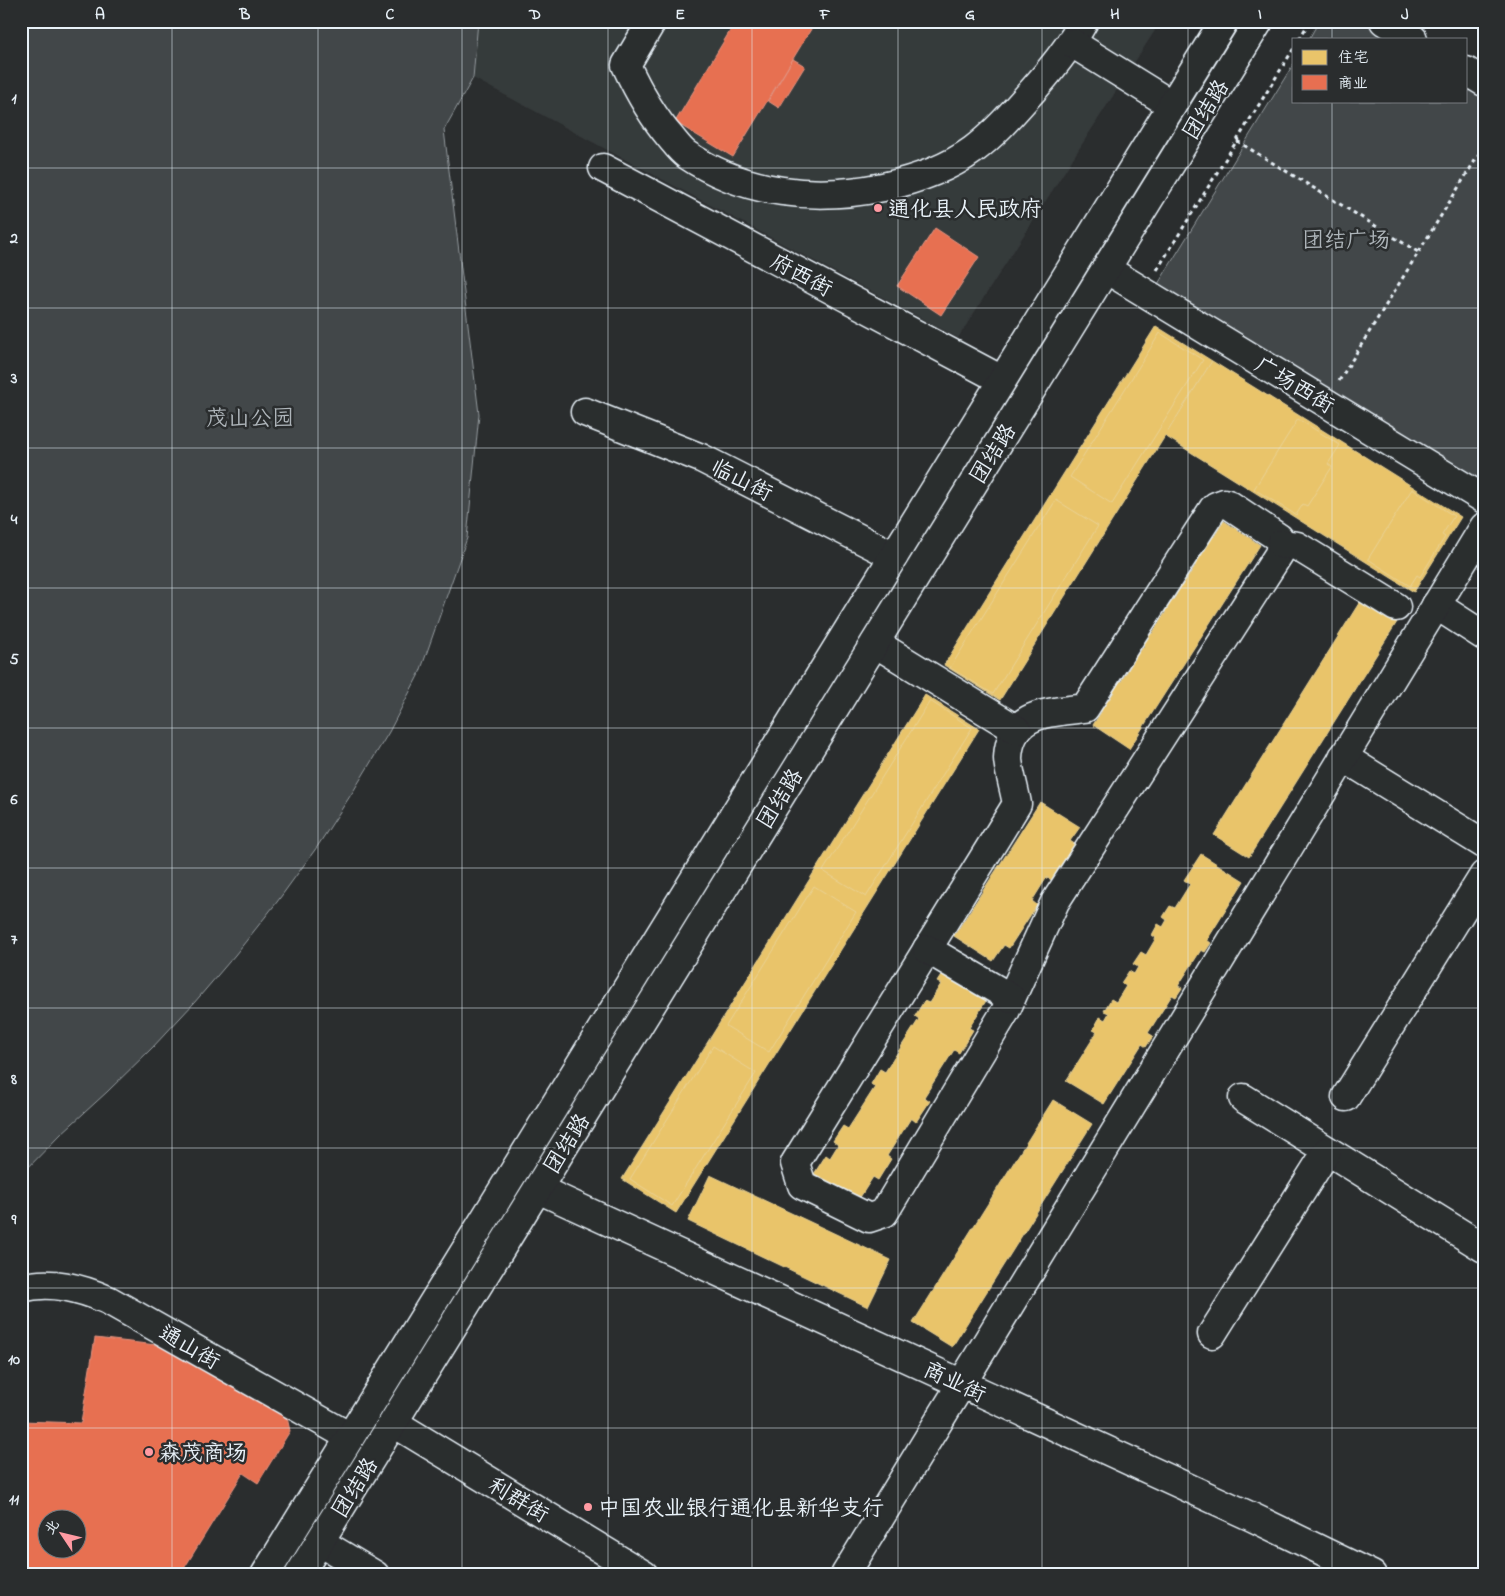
<svg xmlns="http://www.w3.org/2000/svg" width="1505" height="1596" viewBox="0 0 1505 1596" font-family="'Indie Flower','LXGW WenKai TC',sans-serif">
<rect width="100%" height="100%" fill="#2a2d2e"/>
<filter id="ink" filterUnits="userSpaceOnUse"><feTurbulence type="fractalNoise" baseFrequency=".02" numOctaves="2"/><feDisplacementMap in="SourceGraphic" scale="10" xChannelSelector="R" yChannelSelector="G"/><feConvolveMatrix kernelMatrix="1 2 1 2 8 2 1 2 1" color-interpolation-filters="sRGB"/></filter>
<g filter="url(#ink)">
<polygon fill="#363a3b" points="478,21 1161,21 958,338 473,78"/>
<g fill="#424648" stroke="#959ca0">
<polygon points="21,21 478,21 473,78 444,130 479,414 467,538 420,672 389,732 354,790 317,847 277,902 235,955 194,1003 152,1048 107,1092 61,1134 21,1175"/>
<polygon points="1319,21 1362,21 1391,39 1309,39"/>
<polygon points="1294,63 1294,101 1466,101 1466,85 1484,96 1484,483 1158,284"/>
</g>
<g fill="#e9c46a" stroke="#e9d295">
<polygon points="1156,326 1212,361 1000,700 944,665"/>
<polygon points="1160,333 1203,360 1112,504 1070,477"/>
<polygon points="1212,361 1461,517 1414,592 1165,436"/>
<polygon points="1298,419 1340,445 1328,464 1332,467 1307,506 1303,504 1296,515 1254,489"/>
<polygon points="1412,489 1454,516 1442,535 1445,537 1420,577 1417,575 1410,586 1368,559"/>
<polygon points="1056,500 1098,526 993,694 950,668"/>
<polygon points="1224,521 1260,545 1129,749 1093,725 1102,711 1097,708 1104,699 1108,701 1114,692 1110,689 1117,679 1121,682 1133,662 1129,659 1135,650 1139,653 1145,645 1141,642 1147,631 1152,634 1166,612 1162,609 1168,599 1172,602 1177,594 1173,592 1178,583 1182,586 1196,565 1191,562 1198,552 1202,555 1207,547 1203,544 1210,534 1214,537"/>
<polygon points="1361,600 1397,622 1249,857 1214,835"/>
<polygon points="925,695 979,729 676,1213 622,1179"/>
<polygon points="930,701 972,728 866,897 823,871"/>
<polygon points="1040,802 1080,827 1070,841 1076,845 1053,881 1047,877 1032,901 1037,905 1009,948 1004,945 993,961 954,936"/>
<polygon points="1201,854 1244,881 1207,940 1211,943 1205,952 1201,950 1178,986 1182,988 1176,997 1172,995 1148,1033 1153,1036 1146,1047 1142,1044 1104,1104 1066,1081 1097,1032 1093,1030 1100,1017 1105,1020 1109,1013 1104,1011 1111,999 1116,1002 1126,986 1121,983 1129,971 1134,974 1138,967 1133,964 1141,952 1146,955 1156,938 1152,935 1158,924 1163,927 1167,920 1163,917 1170,906 1175,908 1190,884 1184,880"/>
<polygon points="814,886 856,912 769,1052 726,1026"/>
<polygon points="946,968 989,996 969,1028 973,1030 959,1053 954,1050 924,1097 930,1101 916,1122 911,1118 887,1156 891,1159 878,1180 873,1177 857,1202 814,1174 826,1155 830,1158 838,1145 833,1141 843,1126 848,1129 875,1087 871,1084 880,1069 885,1072 919,1019 915,1016 924,1001 929,1003 941,984 937,982"/>
<polygon points="713,1046 756,1073 672,1206 630,1179"/>
<polygon points="1053,1100 1092,1124 952,1347 913,1323"/>
<polygon points="710,1175 891,1260 868,1307 688,1221"/>
</g>
<g fill="#e76f51" stroke="#e79683" fill-rule="evenodd">
<polygon points="736,21 816,21 733,157 675,122"/>
<polygon points="793,59 805,66 779,108 768,101"/>
<polygon points="935,228 979,257 941,315 897,286"/>
<path d="M 95,1338 L 174,1347 L 285,1408 L 290,1431 L 258,1483 L 243,1473 L 180,1575 L 21,1575 L 21,1421 L 81,1423 ZM 48,1518 L 78,1518 L 78,1548 L 48,1548 Z"/>
</g>
<g fill="none" stroke-linecap="round" stroke-linejoin="round">
<defs>
<g id="minor">
<path d="M 652,21 L 626,65 C 638,91 652,116 671,138 C 676,144 681,151 687,155 C 745,194 816,201 883,187 C 915,180 947,169 973,150 C 993,135 1009,117 1025,99 C 1047,75 1068,50 1084,21"/>
<polyline points="1384,21 1413,39"/>
<polyline points="1072,43 1172,105"/>
<polyline points="1466,71 1484,82"/>
<polyline points="603,168 1002,380"/>
<polyline points="1106,269 1484,499"/>
<polyline points="585,412 701,458 894,556"/>
<path d="M 1224,503 L 1228,504 L 1279,538 L 1281,544 L 1279,554 L 1055,902 L 1005,1012 L 884,1213 L 869,1218 L 802,1185 L 795,1163 L 1017,804 C 1015,792 1008,768 1008,758 C 1010,711 1049,713 1085,708 L 1213,509 L 1216,506 Z"/>
<polyline points="1281,544 1297,546 1396,607"/>
<polyline points="1436,605 1484,636"/>
<polyline points="875,643 1017,730"/>
<polyline points="1343,757 1484,844"/>
<polyline points="927,949 1011,998"/>
<polyline points="1346,1097 1484,875"/>
<polyline points="1243,1098 1484,1248"/>
<polyline points="538,1189 1252,1517 1372,1575"/>
<path d="M 21,1288 C 51,1280 80,1288 108,1300 L 350,1437"/>
<polyline points="1212,1334 1327,1151"/>
<polyline points="394,1423 644,1575"/>
<polyline points="320,1542 375,1575"/>
<polyline points="845,1575 1484,527"/>
</g>
<g id="highway">
<polyline points="265,1575 1224,21"/>
<polyline points="299,1575 1259,21"/>
</g>
</defs>
<use href="#minor" stroke="#e8f1f8" stroke-width="31"/>
<use href="#highway" stroke="#e8f1f8" stroke-width="31"/>
<g stroke="#e8f1f8" stroke-width="3" stroke-dasharray="4 4" stroke-linecap="butt">
<polyline points="1299,39 1310,21"/>
<polyline points="1237,141 1418,252"/>
<polyline points="1157,270 1294,48"/>
<polyline points="1339,381 1484,146"/>
</g>
<use href="#minor" stroke="#2a2d2e" stroke-width="28"/>
<use href="#highway" stroke="#2a2d2e" stroke-width="28"/>
</g>
</g>
<path fill="none" stroke="#e8f1f8" stroke-width="1" stroke-opacity="0.55" d="M 172,21 L 172,1575M 318,21 L 318,1575M 462,21 L 462,1575M 608,21 L 608,1575M 752,21 L 752,1575M 898,21 L 898,1575M 1042,21 L 1042,1575M 1188,21 L 1188,1575M 1332,21 L 1332,39M 1332,101 L 1332,1575M 21,168 L 1484,168M 21,308 L 1484,308M 21,448 L 1484,448M 21,588 L 1484,588M 21,728 L 1484,728M 21,868 L 1484,868M 21,1008 L 1484,1008M 21,1148 L 1484,1148M 21,1288 L 1484,1288M 21,1428 L 1484,1428"/>
<g fill="#ff9aa2" stroke="#2a2d2e" stroke-width="2">
<circle cx="878" cy="208" r="5"/>
<circle cx="149" cy="1452" r="5"/>
<circle cx="588" cy="1507" r="5"/>
</g>
<g text-anchor="middle" stroke-width="5" stroke-linejoin="round" paint-order="stroke">
<g font-size="22" fill="#e8f1f8" stroke="#2a2d2e">
<text transform="translate(1205 109) rotate(-58)" y="8">团结路</text>
<text transform="translate(802 274) rotate(28)" y="8">府西街</text>
<text transform="translate(1295 384) rotate(31)" y="8">广场西街</text>
<text transform="translate(992 453) rotate(-58)" y="8">团结路</text>
<text transform="translate(742 479) rotate(27)" y="8">临山街</text>
<text transform="translate(779 798) rotate(-58)" y="8">团结路</text>
<text transform="translate(566 1143) rotate(-58)" y="8">团结路</text>
<text transform="translate(190 1346) rotate(30)" y="8">通山街</text>
<text transform="translate(955 1381) rotate(25)" y="8">商业街</text>
<text transform="translate(354 1487) rotate(-58)" y="8">团结路</text>
<text transform="translate(519 1499) rotate(31)" y="8">利群街</text>
</g>
<g font-size="22" fill="#e8f1f8" stroke="#2a2d2e" text-anchor="start">
<text x="888" y="216">通化县人民政府</text>
<text x="159" y="1460">森茂商场</text>
<text x="598" y="1515">中国农业银行通化县新华支行</text>
</g>
<g font-size="22" fill="#aeb5ba" stroke="#2a2d2e">
<text x="1346" y="247">团结广场</text>
<text x="250" y="425">茂山公园</text>
</g>
</g>
<rect width="1505" height="1596" fill="none" stroke="#2a2d2e" stroke-width="55"/>
<rect x="1292" y="38" width="175" height="65" fill="#2a2d2e" stroke="#767b7f"/>
<rect x="1302" y="50" width="25" height="15" fill="#e9c46a" stroke="#767b7f"/>
<text x="1338" y="62" font-size="15" fill="#e8f1f8">住宅</text>
<rect x="1302" y="75" width="25" height="15" fill="#e76f51" stroke="#767b7f"/>
<text x="1338" y="88" font-size="15" fill="#e8f1f8">商业</text>
<g transform="translate(62 1534) rotate(305)"><circle r="24" fill="#2a2d2e" stroke="#767b7f"/>
<path d="M0-4L9 19L0 12L-9 19Z" fill="#ff9aa2"/>
<text y="-8" font-size="14" font-weight="bold" text-anchor="middle" fill="#e8f1f8">北</text>
</g>
<rect x="28" y="28" width="1450" height="1540" fill="none" stroke="#e8f1f8" stroke-width="2"/>
<g font-size="16" text-anchor="middle" font-weight="bold" fill="#e8f1f8">
<text x="100" y="19">A</text>
<text x="245" y="19">B</text>
<text x="390" y="19">C</text>
<text x="535" y="19">D</text>
<text x="680" y="19">E</text>
<text x="825" y="19">F</text>
<text x="970" y="19">G</text>
<text x="1115" y="19">H</text>
<text x="1260" y="19">I</text>
<text x="1405" y="19">J</text>
<text x="14" y="103">1</text>
<text x="14" y="243">2</text>
<text x="14" y="383">3</text>
<text x="14" y="524">4</text>
<text x="14" y="664">5</text>
<text x="14" y="804">6</text>
<text x="14" y="944">7</text>
<text x="14" y="1084">8</text>
<text x="14" y="1224">9</text>
<text x="14" y="1364">10</text>
<text x="14" y="1504">11</text>
</g>
</svg>
